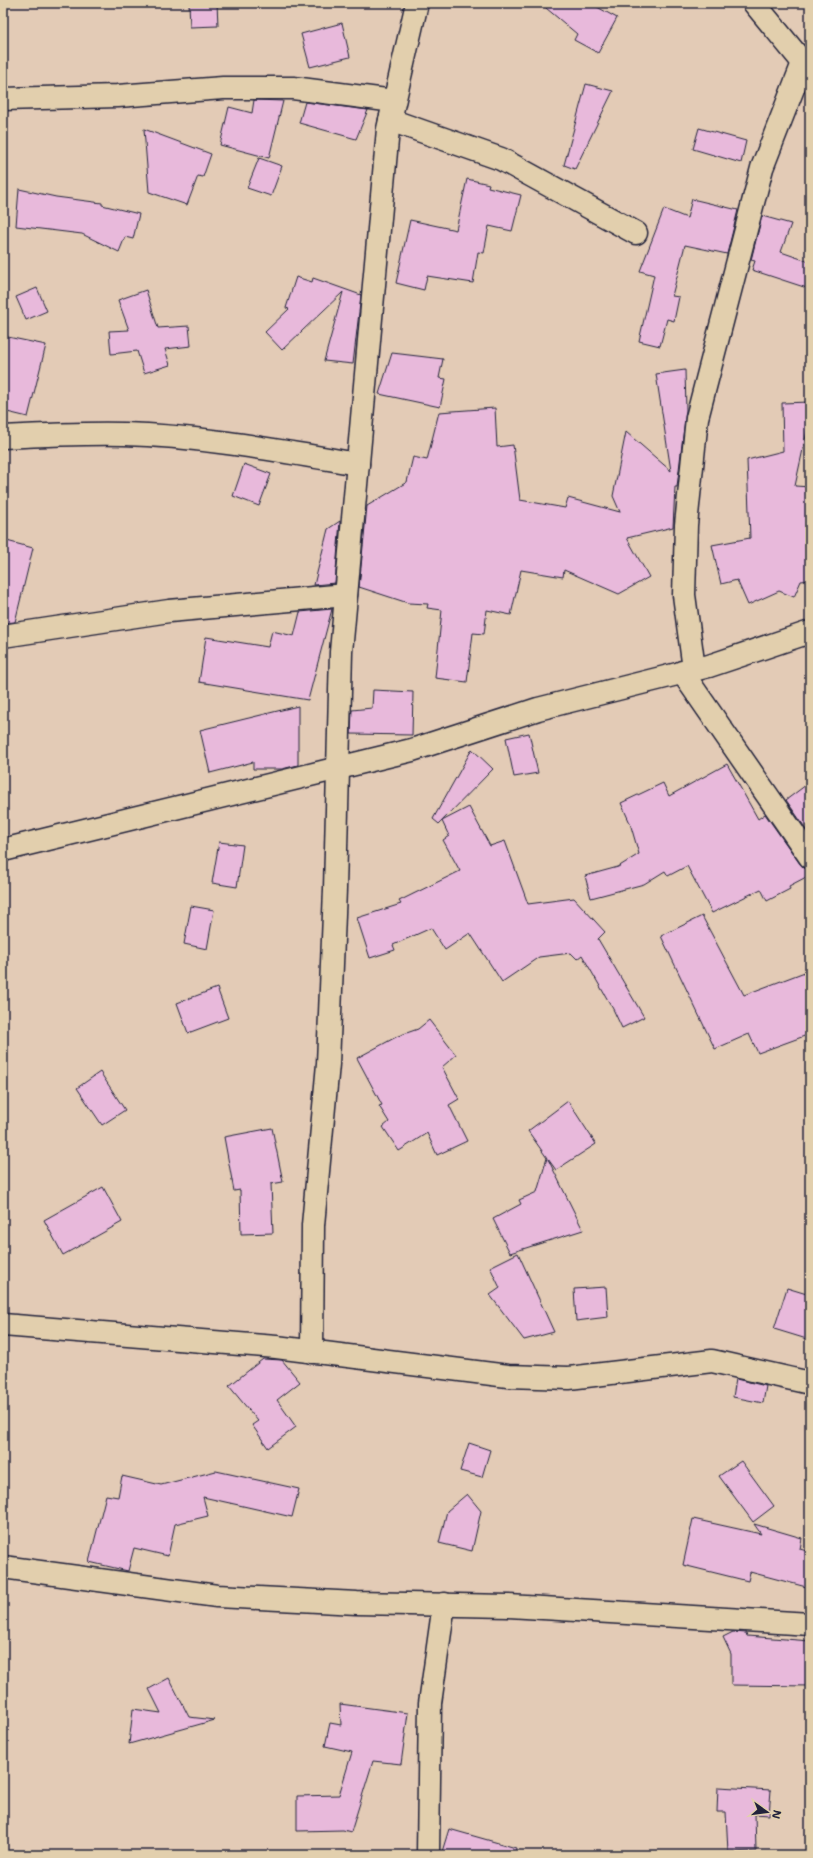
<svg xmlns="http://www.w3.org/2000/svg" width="813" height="1858" viewBox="0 0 813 1858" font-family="'Shantell Sans',sans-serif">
<rect width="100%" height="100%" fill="#e3cbb6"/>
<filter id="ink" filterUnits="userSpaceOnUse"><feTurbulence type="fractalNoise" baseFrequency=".025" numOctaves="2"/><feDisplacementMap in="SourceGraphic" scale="8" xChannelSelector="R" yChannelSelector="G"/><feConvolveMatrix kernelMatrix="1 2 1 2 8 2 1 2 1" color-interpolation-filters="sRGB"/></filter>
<g filter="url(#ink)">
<g fill="#e8b9db" stroke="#22223b">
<polygon points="189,3 217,3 218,26 190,27"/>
<polygon points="540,3 590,3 617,18 598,53 574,40 577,34"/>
<polygon points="342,23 350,57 310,67 301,34"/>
<polygon points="586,84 613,91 575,169 564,165"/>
<polygon points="254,100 283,101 269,158 220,145 229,107 252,113"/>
<polygon points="305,102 368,110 356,139 299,123"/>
<polygon points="699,128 746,141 741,163 693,149"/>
<polygon points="144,129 211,154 203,177 198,176 187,205 149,192"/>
<polygon points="259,158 282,166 271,196 247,188"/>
<polygon points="467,179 489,184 488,187 521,195 512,231 489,226 484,253 478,252 473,283 427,276 424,290 396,283 410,220 456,230"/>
<polygon points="19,189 56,197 102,203 102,205 139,214 133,239 125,237 119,252 82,234 16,226"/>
<polygon points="692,199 738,210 727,254 685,245 672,296 679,297 674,321 667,319 660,346 639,341 654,275 640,271 664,209 687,218"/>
<polygon points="762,216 791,224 781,252 810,262 810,289 752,270 755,261 751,260"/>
<polygon points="296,277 312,282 313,278 361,295 353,364 324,361 343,292 282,350 265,332 289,309 286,308"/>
<polygon points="37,288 47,311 26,320 16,297"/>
<polygon points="146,290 158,328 189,326 191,346 165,349 170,365 144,373 137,351 111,354 109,331 129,330 118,300"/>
<polygon points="3,336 46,345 28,417 3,411"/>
<polygon points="392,353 443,359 439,378 446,379 440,407 379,394"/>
<polygon points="685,370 686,410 677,487 675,487 673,527 627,538 649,577 619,594 564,570 563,577 521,570 511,615 487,610 484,634 473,633 467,682 435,678 442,610 427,608 428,604 408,603 359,587 367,506 407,482 413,457 427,460 439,412 495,408 497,447 513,445 520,500 565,508 568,498 620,512 613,496 626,432 671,471 656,374"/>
<polygon points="810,402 810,417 795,486 810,487 810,580 801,581 794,597 779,591 748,605 737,580 721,584 712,545 750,538 747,460 783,451 782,403"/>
<polygon points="244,464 271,474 259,506 233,496"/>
<polygon points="340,521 335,583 314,585 328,529"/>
<polygon points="3,540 33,548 15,622 3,623"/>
<polygon points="332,609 308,700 199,682 206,637 268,647 272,631 294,636 300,612"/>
<polygon points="373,690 413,692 412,735 351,734 352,710 372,708"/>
<polygon points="298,706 298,765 282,769 253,769 253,762 210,773 200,730"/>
<polygon points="529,733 538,773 514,777 506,738"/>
<polygon points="472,749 493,769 439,824 433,819"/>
<polygon points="727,764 758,819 765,814 800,864 804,868 810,869 810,875 789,886 790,889 767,901 761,889 712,913 687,866 668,876 665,871 644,884 591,898 585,876 618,867 639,854 630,823 621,803 663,783 669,796"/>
<polygon points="810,782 810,821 804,826 786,800"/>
<polygon points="469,807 490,846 505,841 528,904 574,898 605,932 598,939 644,1017 622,1028 613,1009 582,955 577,959 571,953 539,957 502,982 470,933 445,950 431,928 393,945 395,950 370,958 357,918 401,904 399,901 460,871 443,840 449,836 442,821"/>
<polygon points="219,842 243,845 237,887 212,883"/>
<polygon points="191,906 214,910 207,949 184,944"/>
<polygon points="702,916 744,995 810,970 810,1034 758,1053 749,1034 715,1049 661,936"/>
<polygon points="217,988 228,1018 188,1033 177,1003"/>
<polygon points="429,1020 456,1055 442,1067 459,1099 449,1105 467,1141 437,1155 427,1133 399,1151 383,1127 389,1122 379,1106 382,1105 357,1058 398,1036 418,1029"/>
<polygon points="100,1072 125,1110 102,1125 77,1088"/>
<polygon points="568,1101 596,1144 556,1170 548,1159 583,1230 510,1253 493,1219 521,1204 519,1200 537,1192 547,1158 528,1131"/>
<polygon points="272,1128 283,1182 271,1184 273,1233 241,1234 240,1190 234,1191 224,1137"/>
<polygon points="103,1187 122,1222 63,1255 44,1220"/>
<polygon points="518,1253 554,1332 524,1340 490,1295 500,1288 490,1267"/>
<polygon points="606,1287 608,1317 576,1321 574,1289"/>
<polygon points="787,1288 810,1295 810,1340 774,1329"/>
<polygon points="263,1359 282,1360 300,1382 277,1400 296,1427 268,1448 252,1425 258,1421 229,1386"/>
<polygon points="736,1379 766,1386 763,1403 733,1397"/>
<polygon points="469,1443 490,1450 482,1477 460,1471"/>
<polygon points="741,1461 774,1506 753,1522 719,1476"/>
<polygon points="216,1471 299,1489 292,1517 203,1497 208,1516 175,1524 168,1556 134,1548 128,1571 89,1562 106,1495 118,1497 122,1476 161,1485"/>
<polygon points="467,1494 481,1511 472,1551 439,1543 447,1511"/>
<polygon points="693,1519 761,1534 754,1524 802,1538 800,1549 810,1552 810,1588 750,1572 748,1581 683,1565"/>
<polygon points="733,1632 746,1633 747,1636 810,1641 810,1686 731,1685 731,1654 723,1637"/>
<polygon points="169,1678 189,1717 215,1720 129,1744 133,1709 161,1713 149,1689"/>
<polygon points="340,1704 408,1713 401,1764 373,1761 351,1832 343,1830 297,1831 297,1796 339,1795 352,1752 325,1746 330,1723 341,1725"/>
<polygon points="718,1787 771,1790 769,1815 755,1814 756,1851 728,1852 726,1812 717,1812"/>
<polygon points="449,1829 516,1848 515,1855 441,1855"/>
</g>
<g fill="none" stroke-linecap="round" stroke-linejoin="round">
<defs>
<g id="minor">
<polyline points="754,3 810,71"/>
<polyline points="3,99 118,96 223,88 293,88 394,101"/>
<polyline points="390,120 501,159 636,233"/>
<path d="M 3,437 C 43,435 84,433 124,434 C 202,436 281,451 358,464"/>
<polyline points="3,636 169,611 346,595"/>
<polyline points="694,669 684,595 686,525 697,418 762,168 803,63"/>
<polyline points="682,672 810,857"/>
<polyline points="3,850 412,750 538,709 709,666 810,632"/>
<polyline points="3,1325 276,1347 508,1376 569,1378 712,1361 810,1383"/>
<polyline points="312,1352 313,1225 328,1064 335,889 341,652 388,129 417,3"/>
<polyline points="3,1567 217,1596 357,1603 509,1606 810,1624"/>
<polyline points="428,1855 430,1703 444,1604"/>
</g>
</defs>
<use href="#minor" stroke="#22223b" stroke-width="25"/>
<use href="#minor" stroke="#e2cfad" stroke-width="22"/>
</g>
</g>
<rect width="813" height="1858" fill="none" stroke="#e2cfad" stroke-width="16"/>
<rect x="8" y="8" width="797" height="1842" fill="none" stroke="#22223b" stroke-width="1.5" filter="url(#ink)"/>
<g transform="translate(767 1812) rotate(104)" stroke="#e2cfad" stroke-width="3" paint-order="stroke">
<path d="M0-3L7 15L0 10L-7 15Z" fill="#22223b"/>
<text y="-6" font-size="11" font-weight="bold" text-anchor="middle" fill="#22223b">N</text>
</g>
</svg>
